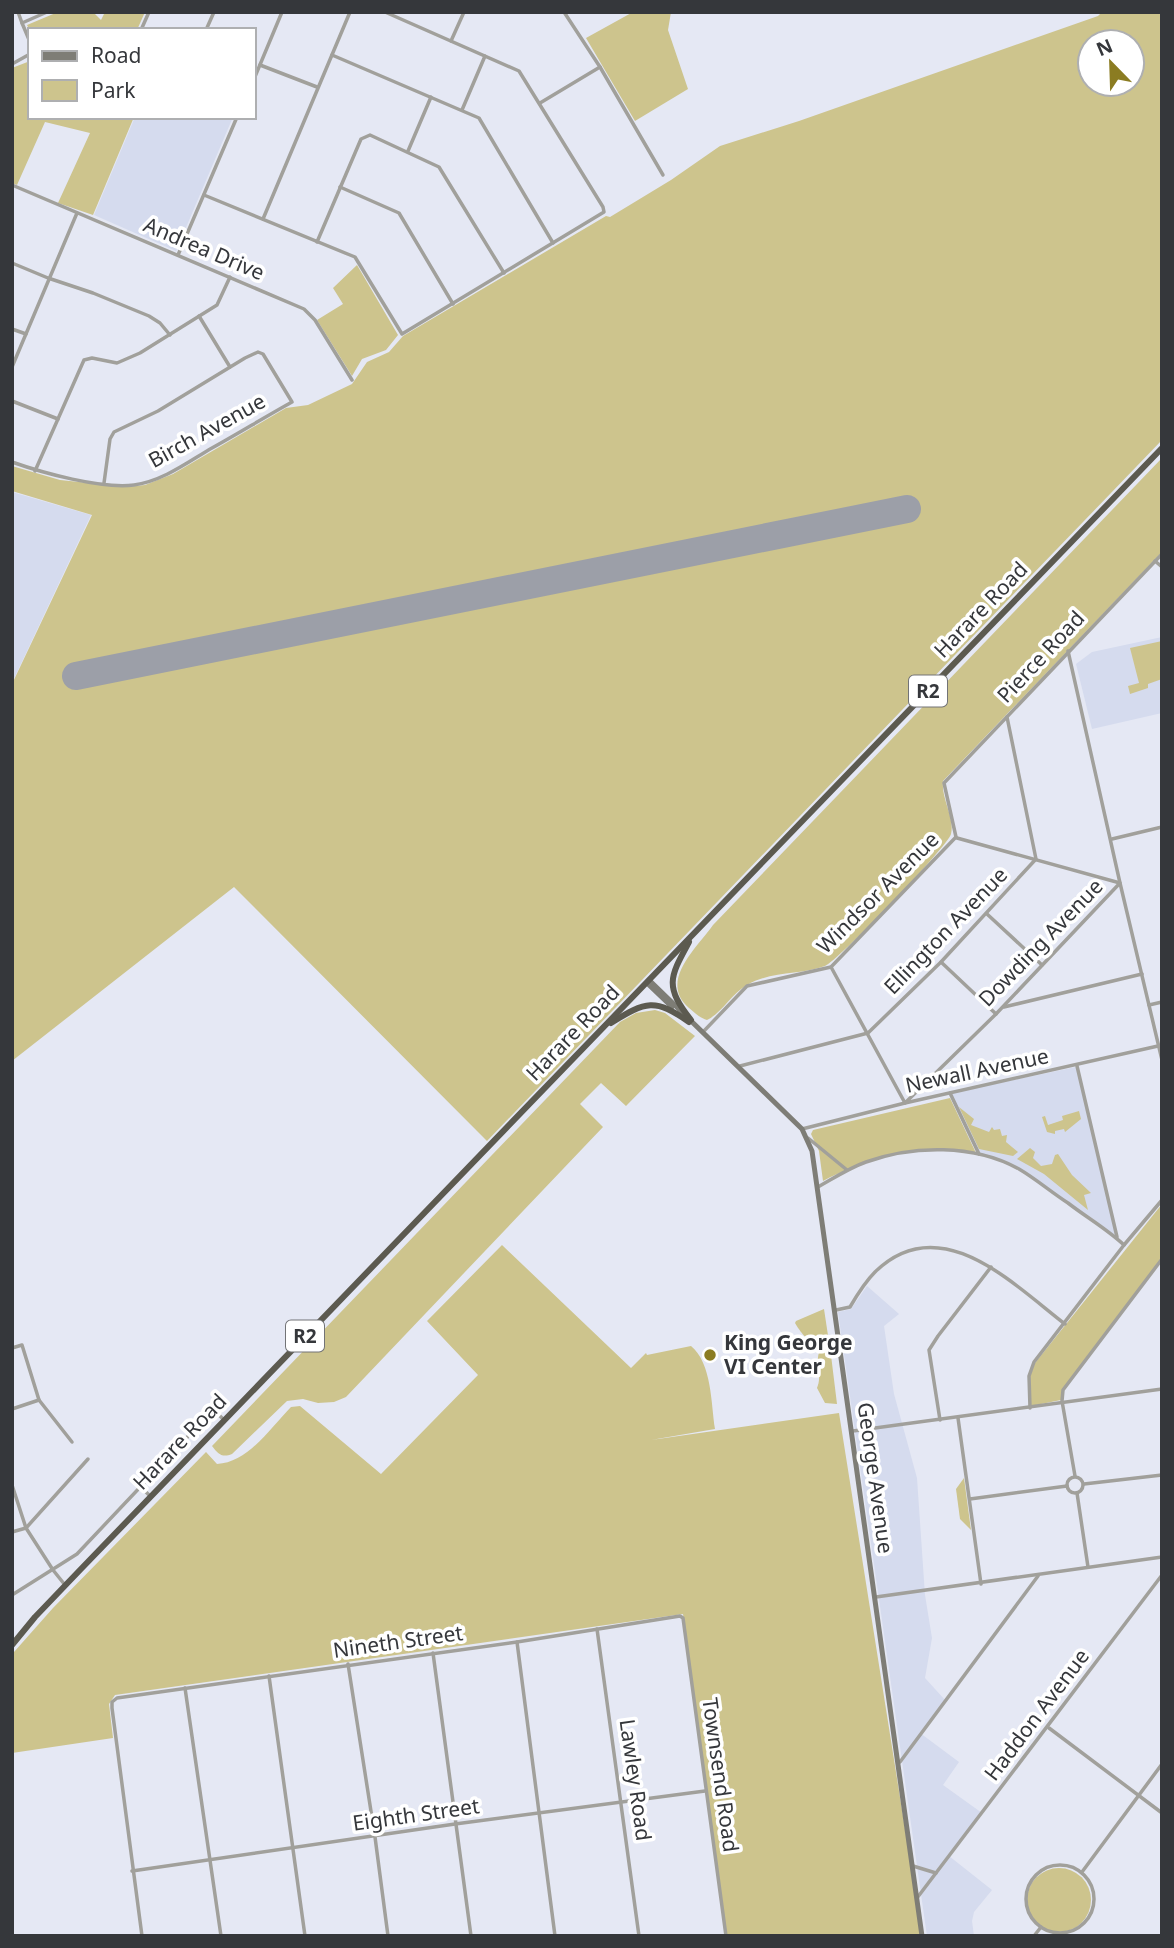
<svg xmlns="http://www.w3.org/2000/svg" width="1174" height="1948" viewBox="0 0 1174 1948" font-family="'Noto Sans',sans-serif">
<rect width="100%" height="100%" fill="#e5e8f4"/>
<g fill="#d5dbee">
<polygon points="135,117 233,117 176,251 94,215"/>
<polygon points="12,492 91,515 12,683"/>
<polygon points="1162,637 1162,713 1092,729 1076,664 1092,652"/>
<polygon points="1076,1067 1116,1236 1018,1168 979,1154 951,1093"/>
<polygon points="867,1286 899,1314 884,1326 894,1394 917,1478 925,1595 932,1638 925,1678 945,1700 920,1733 959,1762 943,1785 982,1813 949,1856 992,1890 974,1912 972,1921 974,1936 927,1936 838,1312 851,1309"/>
</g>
<g fill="#cdc48d" fill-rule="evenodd">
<polygon points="58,12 93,12 101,20 105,12 145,12 137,30 30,31 27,25"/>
<polygon points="633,12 671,12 668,30 688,89 635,121 586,38"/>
<path d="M 1102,12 L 1162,12 L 1162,440 L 487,1141 L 234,887 L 12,1061 L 12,684 L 92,515 L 12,491 L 12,466 L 60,480 L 127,487 L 145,485 L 173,474 L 286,408 L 308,405 L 352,384 L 367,362 L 389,352 L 403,336 L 606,216 L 610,217 L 671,180 L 720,146 L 799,121 L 1098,16 ZM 1090,42 L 1132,42 L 1132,84 L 1090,84 Z"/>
<polygon points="30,61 30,117 134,117 93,215 58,203 90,133 45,122 17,185 12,183 12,68"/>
<polygon points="357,265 398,335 386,350 362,359 352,376 317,320 343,304 333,288"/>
<path d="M 1162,458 L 1162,552 L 943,781 C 941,799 955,817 951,834 C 948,846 837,962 825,966 C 801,975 770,971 747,985 C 731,994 723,1012 707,1020 C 700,1018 695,1013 689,1008 C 658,981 697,948 713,925 Z"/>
<polygon points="1162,641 1162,679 1148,684 1148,688 1130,694 1128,686 1139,683 1130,648"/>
<path d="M 655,1010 L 665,1013 L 695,1036 L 626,1106 L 601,1083 L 580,1104 L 603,1127 L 346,1397 L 334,1402 L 318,1403 L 303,1399 L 287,1401 L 232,1454 C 222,1458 218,1454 212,1446 L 620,1022 L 636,1013 Z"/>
<path d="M 950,1098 L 976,1153 C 917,1146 877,1154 823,1181 L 819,1151 L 811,1134 L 813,1130 Z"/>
<polygon points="959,1107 974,1119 971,1125 989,1132 992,1127 994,1130 1000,1129 1002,1136 1007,1135 1006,1142 1018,1152 1013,1156 979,1149"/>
<polygon points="1079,1111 1081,1119 1065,1132 1064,1129 1055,1131 1055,1134 1047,1132 1042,1117 1045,1116 1048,1125 1063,1120 1062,1116"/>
<polygon points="1030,1148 1035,1152 1033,1158 1041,1166 1052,1164 1055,1155 1058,1154 1072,1175 1091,1193 1084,1195 1088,1210 1044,1174 1017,1159"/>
<polygon points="1162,1204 1162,1258 1063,1389 1061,1400 1031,1406 1030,1376 1035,1363"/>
<path d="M 502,1245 L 631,1368 L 646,1353 L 647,1355 L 691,1346 C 712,1363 711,1404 715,1429 L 651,1440 L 839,1413 L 922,1936 L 726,1936 L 683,1614 L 115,1695 L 109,1704 L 113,1738 L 12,1753 L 14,1652 L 53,1608 L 206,1452 L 217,1464 C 248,1463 271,1427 291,1407 L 300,1406 L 381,1474 L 478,1375 L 427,1321 Z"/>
<path d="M 824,1309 L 829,1342 C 811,1346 804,1338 795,1323 L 796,1321 Z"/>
<path d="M 830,1347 L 837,1404 L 825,1403 L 817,1388 C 823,1375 814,1363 820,1350 Z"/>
<polygon points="964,1478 971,1530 960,1519 956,1489"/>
<circle cx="1059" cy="1900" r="32"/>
</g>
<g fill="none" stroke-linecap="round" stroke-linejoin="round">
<polyline stroke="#9c9fa8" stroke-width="28" points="76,676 907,509"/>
<g stroke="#a1a09b" stroke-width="3.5">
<polyline points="18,12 22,23"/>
<polyline points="564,12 600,67 663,175"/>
<polyline points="141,30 149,12"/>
<polyline points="206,30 214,12"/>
<polyline points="451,41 464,12"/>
<polyline points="30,42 22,23 47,12"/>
<polyline points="332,55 479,118 553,243"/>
<polyline points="12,64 30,54"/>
<polyline points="260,65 317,87"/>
<polyline points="254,79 282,12"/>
<polyline points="540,103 600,67"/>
<polyline points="462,110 485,56"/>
<polyline points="408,151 431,97"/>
<polyline points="12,185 304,309 315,320 352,380"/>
<polyline points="340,187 399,213 453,304"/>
<polyline points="204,195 355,257 402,334 604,212 603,207 519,71 385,12"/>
<polyline points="263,219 350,12"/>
<polyline points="317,242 361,139 370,135 439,167 504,273"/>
<polyline points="178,255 237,117"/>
<polyline points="12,263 48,278 93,293 149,316 160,323 170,335"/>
<polyline points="199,316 230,367"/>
<polyline points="12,329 26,334"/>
<polyline points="12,367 77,213"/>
<polyline points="12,401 58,419"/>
<path d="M 12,462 C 43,473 101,489 134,485 C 163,481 188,462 212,448 C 239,433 265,417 292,402 L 263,354 L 258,352 L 245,358 L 158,411 L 114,432 L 110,439 L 104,483"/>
<polyline points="35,471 84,360 92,358 117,363 140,353 217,305 230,277"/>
<polyline points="1155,561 1162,567"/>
<polyline points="957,838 1120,883 1162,1060"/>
<polyline points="1112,839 1162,827"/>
<polyline points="987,914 1042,965"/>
<polyline points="941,962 996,1014"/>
<polyline points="831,967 905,1103 996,1014 1120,883 1068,651"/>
<polyline points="1149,1005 1162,1002"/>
<polyline points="1004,1007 1142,974"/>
<polyline points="703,1032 747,986 831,967 956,837 944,783 1162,554"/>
<polyline points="740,1066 868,1033 941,962 1036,859 1007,717"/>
<polyline points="1077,1066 1117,1237"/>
<polyline points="950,1093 979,1154"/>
<polyline points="802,1129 905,1103 1158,1046"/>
<polyline points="808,1138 847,1170"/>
<path d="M 818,1187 C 834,1178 849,1168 866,1162 C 913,1145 974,1144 1019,1169 C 1036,1179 1051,1192 1068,1203 C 1086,1217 1107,1229 1124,1245"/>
<path d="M 836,1310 L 850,1307 C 857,1295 865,1282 875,1272 C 940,1208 1013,1284 1065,1324"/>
<polyline points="12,1348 22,1345 39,1400 72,1442"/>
<polyline points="1030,1408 1029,1376 1034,1362 1124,1245 1162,1200"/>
<polyline points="12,1409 39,1400"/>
<polyline points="958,1418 981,1584"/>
<polyline points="940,1420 929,1350 938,1336 991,1267"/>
<polyline points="853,1431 1162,1389"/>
<polyline points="1075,1476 1062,1401 1063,1390 1162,1259"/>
<circle cx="1075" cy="1485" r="8"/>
<polyline points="1084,1484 1162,1475"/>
<polyline points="12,1485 26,1528 53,1570 65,1585"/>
<polyline points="141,1487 151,1497"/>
<polyline points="1077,1493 1088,1567"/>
<polyline points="970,1499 1067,1486"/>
<polyline points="12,1532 26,1528 88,1459"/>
<polyline points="12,1595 77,1554 212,1411 215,1411 224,1420"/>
<polyline points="876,1597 1162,1557"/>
<polyline points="597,1629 639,1936"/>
<polyline points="517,1642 555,1936"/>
<polyline points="433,1653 471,1936"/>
<polyline points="348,1664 375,1837 388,1936"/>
<polyline points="269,1676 305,1936"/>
<polyline points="185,1688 221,1936"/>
<polyline points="1049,1728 1162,1813"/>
<polyline points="900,1762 1038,1576"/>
<circle cx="1060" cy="1899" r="34"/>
<polyline points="913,1866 936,1873"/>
<polyline points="132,1871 455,1824 705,1791"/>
<polyline points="1082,1872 1162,1764"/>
<polyline points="917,1898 1162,1575"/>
<polyline points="142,1936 112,1708 112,1702 117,1698 517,1642 680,1616 683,1618 726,1936"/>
<polyline points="1034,1936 1041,1927"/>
</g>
<g stroke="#7e7d76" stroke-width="5">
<polyline points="649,980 802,1129 812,1151 922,1936"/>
<polyline points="647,983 672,1007"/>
</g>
<g stroke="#5c5a50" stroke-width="6">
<path d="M 689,942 C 670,977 664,986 691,1020"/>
<path d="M 611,1023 C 646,1001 655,998 689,1022"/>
<polyline points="12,1645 35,1617 80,1570 1162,448"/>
</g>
</g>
<circle fill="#8b7c22" stroke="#fff" stroke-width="2.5" cx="710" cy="1355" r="7"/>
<g text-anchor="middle" stroke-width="7" stroke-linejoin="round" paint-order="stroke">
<g fill="#fff" stroke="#727376" stroke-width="2">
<rect x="909" y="675.5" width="38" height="31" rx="5"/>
<rect x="286" y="1320.5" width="38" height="31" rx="5"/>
</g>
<g font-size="19" font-weight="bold" fill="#35373b">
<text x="928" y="698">R2</text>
<text x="305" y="1343">R2</text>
</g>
<g font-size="21" fill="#35373b" stroke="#fff">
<text transform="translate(204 249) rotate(23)" y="7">Andrea Drive</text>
<text transform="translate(207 431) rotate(-29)" y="7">Birch Avenue</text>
<text transform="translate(981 610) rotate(-46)" y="7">Harare Road</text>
<text transform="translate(1041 657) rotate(-47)" y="7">Pierce Road</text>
<text transform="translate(878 893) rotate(-45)" y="7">Windsor Avenue</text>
<text transform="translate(946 931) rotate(-46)" y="7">Ellington Avenue</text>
<text transform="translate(1041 943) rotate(-46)" y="7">Dowding Avenue</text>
<text transform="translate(573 1033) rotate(-46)" y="7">Harare Road</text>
<text transform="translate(977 1071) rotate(-12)" y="7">Newall Avenue</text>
<text transform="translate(180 1442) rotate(-46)" y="7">Harare Road</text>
<text transform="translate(875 1478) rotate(82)" y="7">George Avenue</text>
<text transform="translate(398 1642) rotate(-8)" y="7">Nineth Street</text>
<text transform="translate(1037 1715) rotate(-53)" y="7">Haddon Avenue</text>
<text transform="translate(720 1775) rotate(82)" y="7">Townsend Road</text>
<text transform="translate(635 1780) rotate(82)" y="7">Lawley Road</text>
<text transform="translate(416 1815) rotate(-8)" y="7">Eighth Street</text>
</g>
<g font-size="21" font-weight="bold" fill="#35373b" stroke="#fff" text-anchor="start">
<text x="724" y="1350">King George<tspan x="724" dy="24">VI Center</tspan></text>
</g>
</g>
<rect width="1174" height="1948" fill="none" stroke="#35373b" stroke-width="28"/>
<rect x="28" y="28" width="228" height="91" fill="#ffffff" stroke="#aeafb1" stroke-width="2"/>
<rect x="42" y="51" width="35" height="10" fill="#7e7d76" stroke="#aeafb1" stroke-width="2"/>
<text x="91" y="63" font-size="21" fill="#35373b">Road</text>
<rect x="42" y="80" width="35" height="21" fill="#cdc48d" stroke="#aeafb1" stroke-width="2"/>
<text x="91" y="98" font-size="21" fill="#35373b">Park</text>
<g transform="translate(1111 63) rotate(337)"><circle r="33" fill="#ffffff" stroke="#aeafb1" stroke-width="2"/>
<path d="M0-5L12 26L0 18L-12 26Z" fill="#8b7c22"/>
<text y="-10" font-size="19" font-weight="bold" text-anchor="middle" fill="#35373b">N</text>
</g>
</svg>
